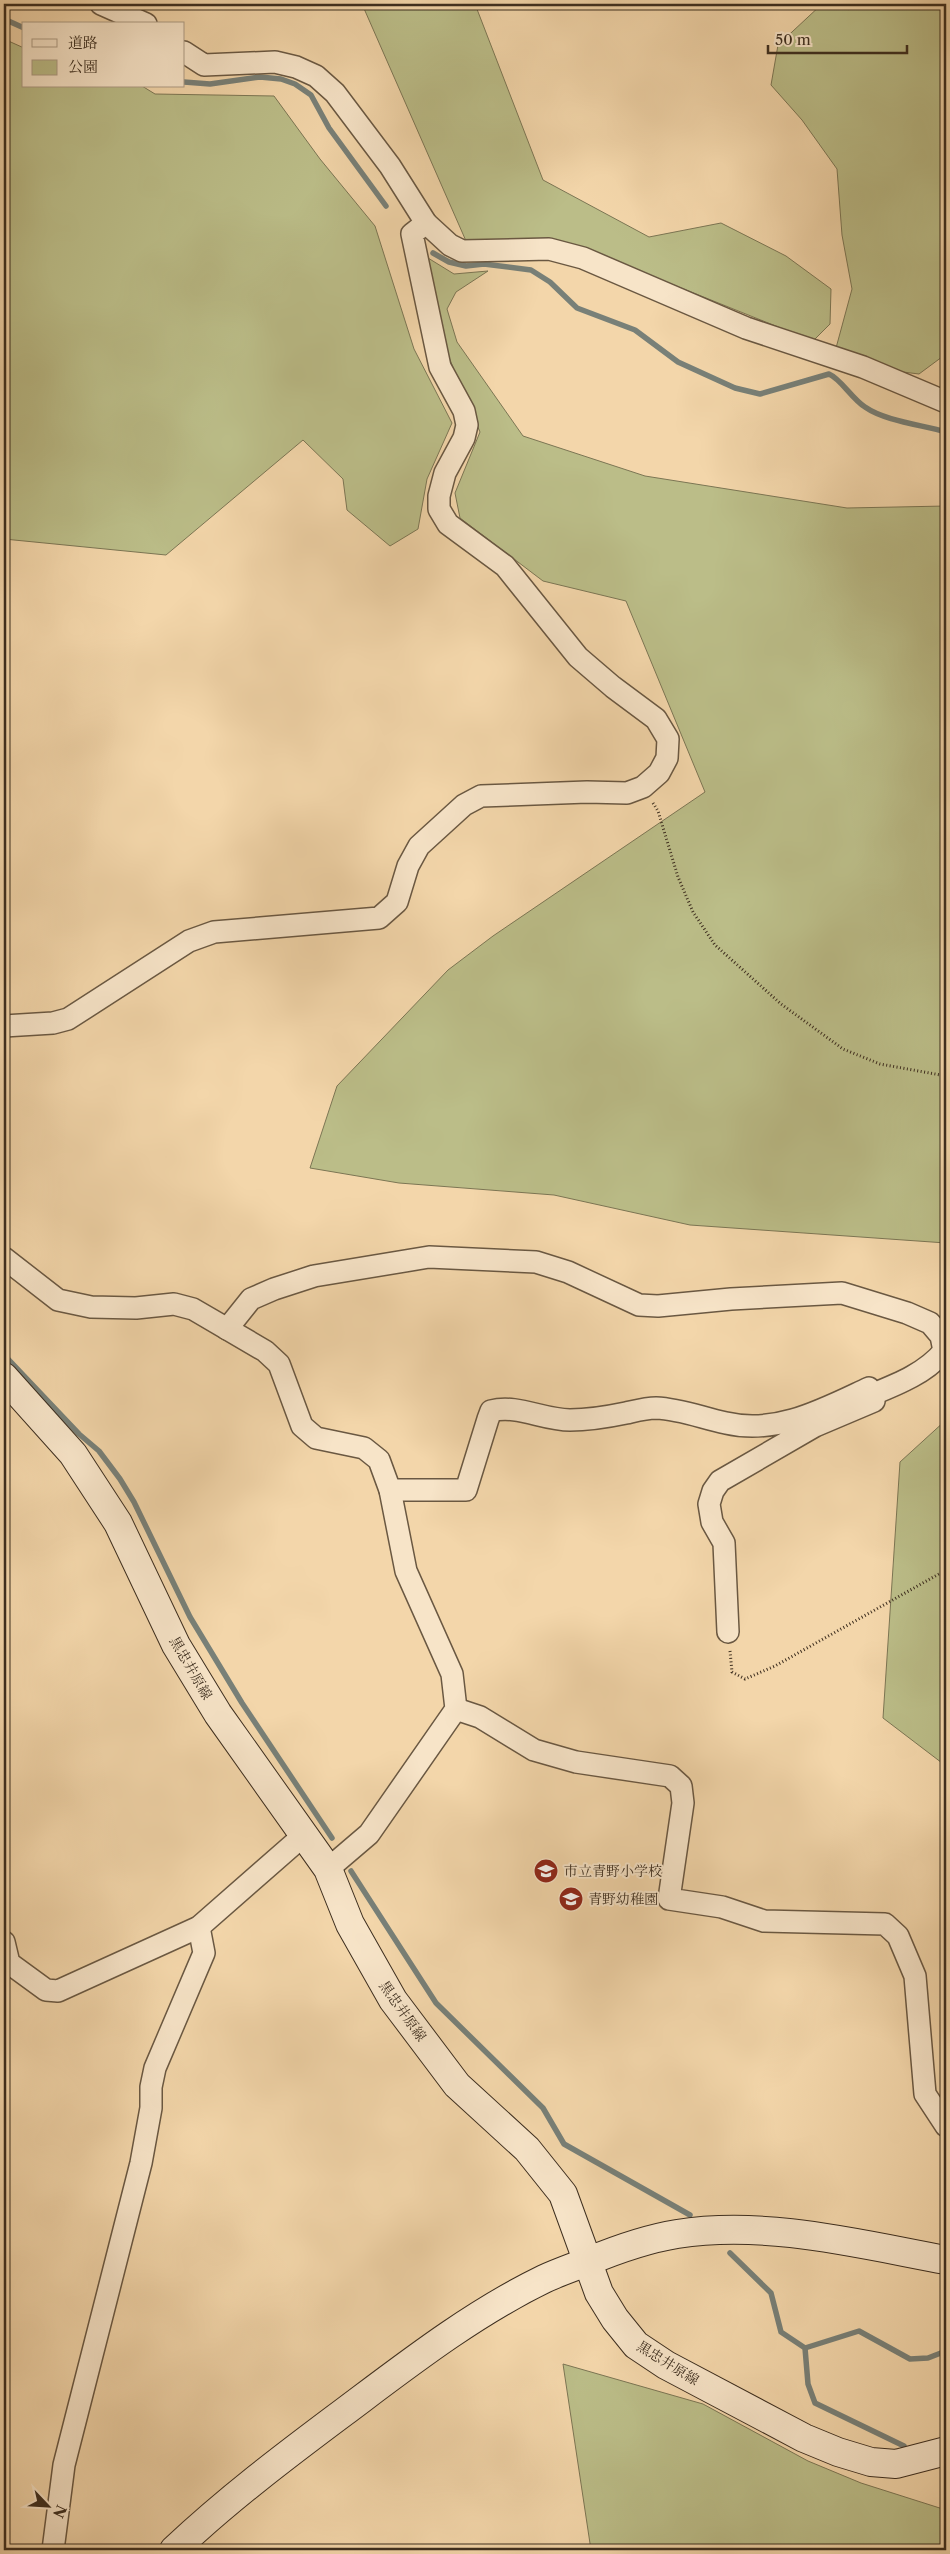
<svg xmlns="http://www.w3.org/2000/svg" width="950" height="2554" viewBox="0 0 950 2554" font-family="'Libre Caslon Text','Noto Serif JP',serif">
<rect width="100%" height="100%" fill="#f3d6aa"/>
<filter id="stains"><feTurbulence type="fractalNoise" baseFrequency=".004" numOctaves="4"/><feColorMatrix values="0 0 0 0 .2 0 0 0 0 .09 0 0 0 0 .02 0 0 0 .5 -.17"/></filter>
<radialGradient id="worn" r=".72"><stop offset=".6" stop-color="#630" stop-opacity="0"/><stop offset="1" stop-color="#630" stop-opacity=".3"/></radialGradient>
<g fill="#bbbd88" stroke="#7c7654">
<polygon points="362,4 475,4 543,180 649,237 721,223 786,256 831,289 830,324 813,341 589,251 466,241"/>
<polygon points="822,4 842,4 849,10 853,4 946,4 946,354 919,374 887,370 836,348 852,289 842,235 837,169 802,120 771,85 778,45"/>
<polygon points="4,39 24,48 24,86 142,86 155,94 274,96 320,159 375,226 414,349 452,423 427,479 418,529 390,546 347,510 343,479 303,440 166,555 4,539"/>
<polygon points="428,258 454,274 488,271 456,292 447,309 457,342 523,436 645,476 847,508 946,506 946,1243 690,1225 554,1195 399,1183 310,1168 337,1086 448,970 493,936 705,792 626,601 543,581 460,518 455,493 480,432 445,348"/>
<polygon points="946,1420 946,1766 883,1718 900,1462"/>
<polygon points="563,2364 703,2404 808,2461 861,2483 946,2510 946,2550 591,2550"/>
</g>
<g fill="none" stroke-linecap="round" stroke-linejoin="round">
<g stroke="#788078" stroke-width="5.5">
<polyline points="4,19 24,28"/>
<polyline points="184,82 210,84 260,77 281,79 295,84 311,95 329,128 386,206"/>
<path d="M 433,253 L 449,262 L 466,266 L 484,264 L 531,270 L 550,282 L 577,308 L 635,330 L 678,362 L 735,388 L 760,394 L 829,374 C 841,379 852,399 865,407 C 885,421 922,425 946,432"/>
<polyline points="4,1355 79,1434 99,1451 120,1479 134,1502 190,1617 242,1703 332,1838"/>
<polyline points="351,1871 436,2003 543,2108 564,2144 690,2215"/>
<polyline points="730,2253 771,2293 781,2332 805,2348 808,2384 815,2403 904,2446"/>
<polyline points="805,2348 859,2331 910,2359 928,2358 946,2351"/>
</g>
<defs>
<g id="street">
<polyline points="101,4 146,24"/>
<polyline points="184,52 204,65 275,62 296,67 316,76 335,93 390,166 426,223 450,245 462,251 549,249 583,258 746,328 863,367 946,402"/>
<polyline points="4,1026 53,1023 68,1019 189,941 214,932 379,918 397,902 408,866 419,846 464,805 481,796 587,792 627,793 643,787 659,773 667,758 668,739 656,719 613,687 578,657 505,566 448,524 439,509 439,496 445,473 464,438 467,425 464,411 440,367 412,234 426,223"/>
<polyline points="4,1258 58,1300 91,1307 136,1308 174,1304 193,1309 265,1351 279,1364 302,1426 316,1438 364,1448 379,1460 390,1490 406,1571 452,1674 456,1709 369,1834 328,1869"/>
<path d="M 227,1329 L 251,1299 L 274,1289 L 314,1276 L 429,1257 L 536,1262 L 568,1272 L 639,1305 L 658,1306 L 731,1299 L 842,1293 L 907,1313 L 930,1323 L 941,1336 L 944,1351 C 926,1373 898,1384 871,1395"/>
<path d="M 390,1490 L 466,1490 L 488,1419 L 491,1411 C 517,1404 543,1420 570,1420 C 589,1420 607,1417 626,1413 C 635,1411 646,1408 656,1408 C 681,1409 702,1418 726,1423 C 777,1435 824,1409 869,1388 L 874,1401 L 815,1426 L 720,1481 L 713,1491 L 709,1504 L 712,1522 L 724,1543 L 728,1632"/>
<polyline points="456,1709 480,1717 534,1750 576,1762 670,1776 681,1786 683,1803 669,1899 722,1907 764,1921 885,1924 898,1936 915,1976 925,2094 946,2126"/>
<polyline points="4,1942 9,1963 46,1990 58,1991 199,1927 304,1835"/>
<polyline points="53,2550 64,2465 141,2163 151,2108 151,2087 155,2068 204,1953 199,1927"/>
</g>
<g id="secondary">
<polyline points="4,1377 73,1454 118,1523 176,1645 218,1714 328,1869 350,1924 393,2000 457,2085 527,2149 563,2194 599,2293 615,2319 636,2345 666,2365 804,2438 838,2452 871,2462 896,2464 946,2451"/>
<path d="M 174,2550 C 227,2500 285,2456 344,2412 C 408,2364 472,2314 544,2279 C 559,2272 574,2267 589,2261 C 618,2249 646,2239 677,2234 C 766,2220 859,2244 946,2260"/>
</g>
</defs>
<use href="#street" stroke="#6a5842" stroke-width="24"/>
<use href="#secondary" stroke="#3d2e1f" stroke-width="30"/>
<g stroke="#3d2e1f" stroke-width="3" stroke-dasharray="1 2.5" stroke-linecap="butt">
<polyline points="653,803 658,811 678,877 693,912 715,945 781,1004 843,1049 880,1064 946,1076"/>
<polyline points="730,1651 732,1672 745,1679 775,1666 946,1570"/>
</g>
<use href="#street" stroke="#f7e4c8" stroke-width="21"/>
<use href="#secondary" stroke="#f7e4c8" stroke-width="28"/>
</g>
<defs>
<symbol id="school-disc" viewBox="-11 -11 22 22"><circle r="9.5" fill="#8f2418" stroke="#f7e4c8"/><path d="M0-5L7-2L0 1L-7-2ZM-4 1L0 2.5L4 1V4Q0 6-4 4Z" fill="#fff"/></symbol>
</defs>
<g fill-rule="evenodd">
<use href="#school-disc" x="532" y="1857" width="28" height="28"/>
<use href="#school-disc" x="557" y="1885" width="28" height="28"/>
</g>
<g text-anchor="middle" stroke-width="4" stroke-linejoin="round" paint-order="stroke">
<g font-size="14" fill="#3d2e1f" stroke="#f7e4c8">
<text transform="translate(191 1668) rotate(60)" y="5">黒忠井原線</text>
<text transform="translate(403 2011) rotate(55)" y="5">黒忠井原線</text>
<text transform="translate(668 2363) rotate(32)" y="5">黒忠井原線</text>
</g>
<g font-size="14" fill="#3d2e1f" stroke="#f7e4c8" text-anchor="start">
<text x="564" y="1876">市立青野小学校</text>
<text x="588" y="1904">青野幼稚園</text>
</g>
</g>
<rect width="950" height="2554" fill="none" stroke="#f3d6aa" stroke-width="20"/>
<rect x="5" y="5" width="940" height="2544" fill="none" stroke="#3d2e1f" stroke-width="2.5"/>
<rect x="10" y="10" width="930" height="2534" fill="none" stroke="#3d2e1f"/>
<rect x="22" y="22" width="162" height="65" fill="#f7e4c8" stroke="#ad9b84"/>
<rect x="32" y="39" width="25" height="8" fill="#f7e4c8" stroke="#ad9b84"/>
<text x="68" y="48" font-size="15" fill="#3d2e1f">道路</text>
<rect x="32" y="60" width="25" height="15" fill="#bbbd88" stroke="#ad9b84"/>
<text x="68" y="72" font-size="15" fill="#3d2e1f">公園</text>
<g transform="translate(48 2506) rotate(115)" stroke="#f7e4c8" stroke-width="4" paint-order="stroke">
<path d="M0-4L9 19L0 12L-9 19Z" fill="#3d2e1f"/>
<text y="-8" font-size="14" font-weight="bold" text-anchor="middle" fill="#3d2e1f">N</text>
</g>
<path d="M768 45v8h139v-8" fill="none" stroke="#3d2e1f" stroke-width="2.5"/>
<text x="775" y="45" font-size="15" fill="#3d2e1f" stroke="#f7e4c8" stroke-width="4" paint-order="stroke">50 m</text>
<rect width="100%" height="100%" filter="url(#stains)"/>
<rect width="100%" height="100%" fill="url(#worn)"/>
</svg>
